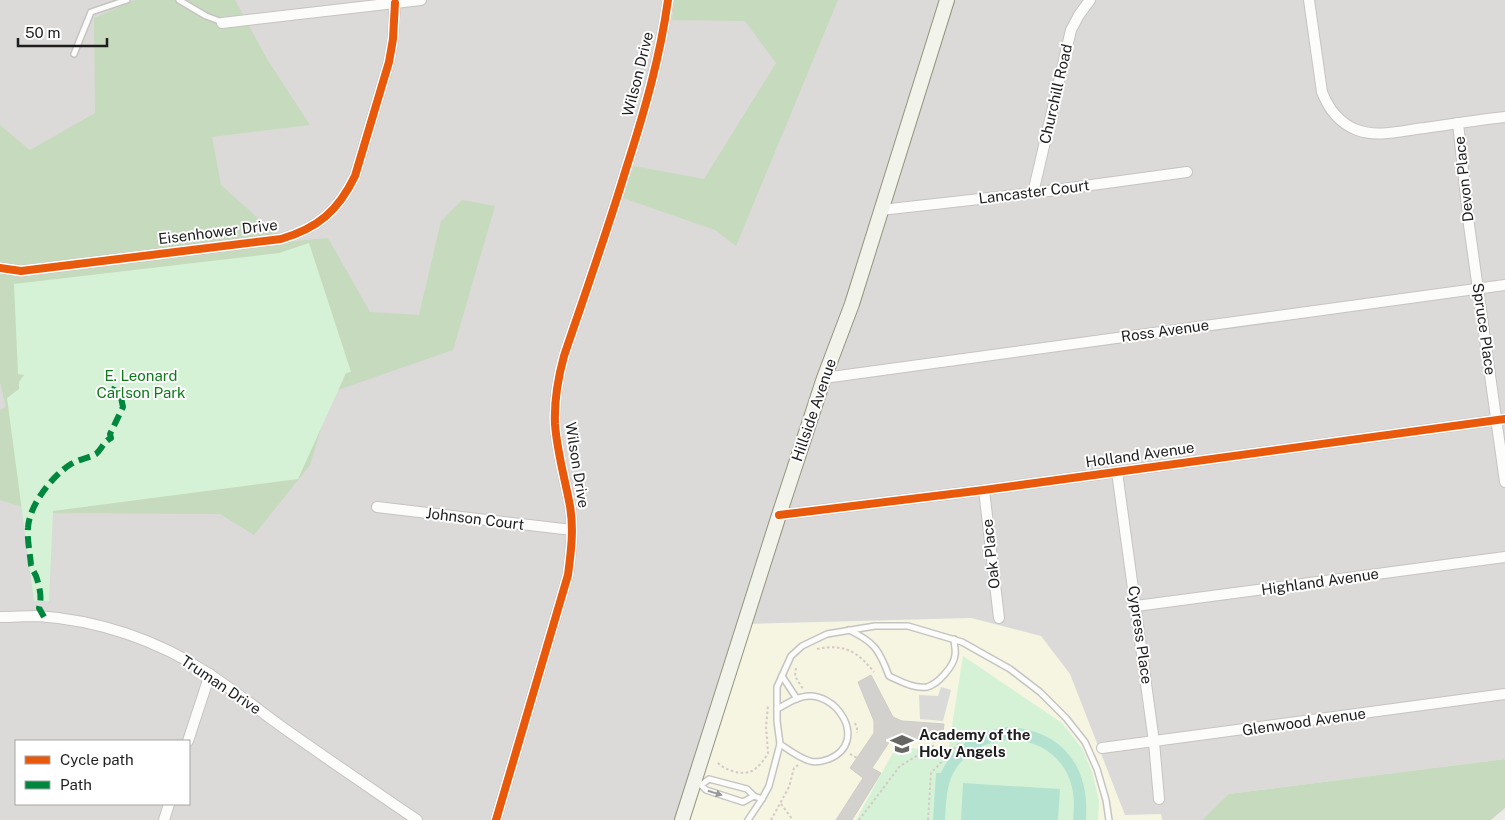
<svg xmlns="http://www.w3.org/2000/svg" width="1505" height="820" viewBox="0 0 1505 820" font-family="'Public Sans',sans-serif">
<rect width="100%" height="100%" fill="#ecebe7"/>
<path fill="#dbdad8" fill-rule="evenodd" d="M 0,0 L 1505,0 L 1505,759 L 1228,794 L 1202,820 L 0,820 ZM 16,741 L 189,741 L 189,804 L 16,804 Z"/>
<polygon fill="#f5f5e2" points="971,618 1041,636 1070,674 1125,815 1161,814 1162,820 682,820 744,624"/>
<polygon fill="#dadad8" points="941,687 951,690 943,721 920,719 919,695 938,696"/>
<g fill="#c6dabd">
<polygon points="135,0 235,0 267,59 310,125 212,137 221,185 285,242 328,238 370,312 419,315 441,221 462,200 495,206 453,350 332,392 310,465 254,535 220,514 41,513 0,500 0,410 6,407 0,382 0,125 30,150 95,113 94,18"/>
<polygon points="674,0 838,0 736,246 715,230 623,198 634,166 704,179 776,63 745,21 672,20"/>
<polygon points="1505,759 1505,808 1491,820 1202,820 1228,794"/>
</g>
<g fill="#d5f2d6">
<polygon points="309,243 351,372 346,373 298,479 53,511 49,601 34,601 7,398 19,389 19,382 24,375 18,374 14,284 279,253"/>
<polygon points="963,656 1062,723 1082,748 1092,772 1099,801 1098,820 856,820 896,747 948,751"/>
</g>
<g fill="#b3e3d0">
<path d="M 1008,727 C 1063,730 1090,767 1086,820 L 1073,820 C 1075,801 1074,784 1064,768 C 1037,726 970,733 951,778 C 946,791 946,806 945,820 L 933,820 L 936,773 L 941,773 C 953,745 979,730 1008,727 Z"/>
<polygon points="963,783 1060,789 1058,820 961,820"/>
</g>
<polygon fill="#d3d1ce" stroke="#cfccc8" points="871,675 893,717 902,721 944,724 942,741 900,738 894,738 890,741 872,768 881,773 852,820 836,820 863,778 850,768 874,733 874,721 858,682"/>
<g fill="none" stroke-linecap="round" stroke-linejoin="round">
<defs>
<g id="service">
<polyline points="179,0 206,16 222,22"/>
<polyline points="74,54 91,12 127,0"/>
<path d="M 849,630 C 874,642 879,649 889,676 C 900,681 914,689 927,687 C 938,684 954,666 955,655 C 956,650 954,644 954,639"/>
<polyline points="782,676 797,699"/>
<path d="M 777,709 C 785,705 793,699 802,697 C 836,688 870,742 829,759 C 823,761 816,763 810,761 C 799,758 789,750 780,744"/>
<polyline points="754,796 743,802 706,790 701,785 709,779 747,789 754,796 762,799 769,786 780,744 777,721 777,687 791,656 802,646 827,634 875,626 908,626 962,642 1010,669 1040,692 1066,718 1085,742 1097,769 1106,800 1109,820"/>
<polyline points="748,820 762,799"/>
</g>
<g id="minor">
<path d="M 1309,0 L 1322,92 C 1329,110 1339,123 1357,130 C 1378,138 1404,130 1425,128 C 1452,124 1478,120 1505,117"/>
<polyline points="222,23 421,0"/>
<polyline points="1458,123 1469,225 1505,482"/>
<polyline points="1033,193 1071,30 1079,15 1090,0"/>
<polyline points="881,210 1033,193 1187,172"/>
<path d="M 0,268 L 21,271 L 281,239 C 318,228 338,211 355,176 L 389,62 L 393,39 L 395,3"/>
<polyline points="824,378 1505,285"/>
<polyline points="1117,472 1154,742 1159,799"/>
<polyline points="984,490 999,618"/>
<polyline points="377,507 572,530"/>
<polyline points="779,515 984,490 1505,419"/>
<polyline points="1136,606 1505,557"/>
<path d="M 0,617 C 13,617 25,616 38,616 C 98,620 158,640 209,674 C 235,691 260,711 285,729 C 329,760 373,790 417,820"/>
<polyline points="188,741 210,674"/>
<polyline points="1102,748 1505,694"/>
<polyline points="164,820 169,804"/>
<path d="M 496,820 L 568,575 C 571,552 574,529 570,506 C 565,479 557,452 555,424 C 554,400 558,378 564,356 C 585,294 607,232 626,169 C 644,113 660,58 668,0"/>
</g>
<polyline id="secondary" points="682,820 779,515 824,378 852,304 947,0"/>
</defs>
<use href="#service" stroke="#c5c4c3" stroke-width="8"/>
<use href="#minor" stroke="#c5c4c3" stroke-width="12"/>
<use href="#secondary" stroke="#93957f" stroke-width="16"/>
<g stroke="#d5c9c6" stroke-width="2" stroke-dasharray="2.5 2.5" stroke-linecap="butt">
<path d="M 817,649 C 844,643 858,652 874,672"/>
<polyline points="796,668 795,676 803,689"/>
<polyline points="855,723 857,728 857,733"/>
<polyline points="850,754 857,758"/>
<path d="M 718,763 C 725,770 742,776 752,771 C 758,768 765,759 768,753 L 766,727 L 768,705"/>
<polyline points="781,804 793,820"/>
<polyline points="771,820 789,787 794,768 798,765"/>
<polyline points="859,820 900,766 933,746 934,740"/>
<polyline points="928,820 931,773 969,733"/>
</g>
<use href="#service" stroke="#fcfcfb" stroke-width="5"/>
<use href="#minor" stroke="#fcfcfb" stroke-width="10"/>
<use href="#secondary" stroke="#f2f3ea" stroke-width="14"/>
<path stroke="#00873e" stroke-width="6" stroke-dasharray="12 6" stroke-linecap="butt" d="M 44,617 L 39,608 C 42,598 40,589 37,579 C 36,574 32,570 31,565 C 30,553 27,540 28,528 C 29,505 53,475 71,464 C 79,459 89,458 96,454 C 102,449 103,442 111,438 L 110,434 L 123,407 L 120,393 L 113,391 L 115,387"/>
<defs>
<g id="cycleway">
<path d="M 0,268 L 21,271 L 281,239 C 318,228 338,211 355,176 L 389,62 L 393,39 L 395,3"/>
<polyline points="779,515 984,490 1505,419"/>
<path d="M 496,820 L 568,575 C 571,552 574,529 570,506 C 565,479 557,452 555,424 C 554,400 558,378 564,356 C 585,294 607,232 626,169 C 644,113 660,58 668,0"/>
</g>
</defs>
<use href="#cycleway" stroke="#fff" stroke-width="11"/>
<use href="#cycleway" stroke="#e8590c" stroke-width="8"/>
</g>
<defs><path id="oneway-solid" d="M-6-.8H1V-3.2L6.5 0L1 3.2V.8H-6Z" transform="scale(1.25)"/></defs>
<use fill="#989898" href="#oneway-solid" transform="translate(715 793) rotate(17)"/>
<defs>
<symbol id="school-bare" viewBox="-9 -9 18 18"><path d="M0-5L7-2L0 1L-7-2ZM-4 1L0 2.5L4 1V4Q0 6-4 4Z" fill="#666664" stroke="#fff" stroke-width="2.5" paint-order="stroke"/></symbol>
</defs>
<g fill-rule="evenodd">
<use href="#school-bare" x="886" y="728" width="32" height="32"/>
</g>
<g text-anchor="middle" stroke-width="4" stroke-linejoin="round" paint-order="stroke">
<g font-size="15" fill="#1e1e1e" stroke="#fff">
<text transform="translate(638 74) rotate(-76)" y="5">Wilson Drive</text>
<text transform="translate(1056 94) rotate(-77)" y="5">Churchill Road</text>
<text transform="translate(1464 179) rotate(-96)" y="5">Devon Place</text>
<text transform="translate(1034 192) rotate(-7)" y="5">Lancaster Court</text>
<text transform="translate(218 232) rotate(-7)" y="5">Eisenhower Drive</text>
<text transform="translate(1484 329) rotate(82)" y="5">Spruce Place</text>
<text transform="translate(1165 331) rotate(-8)" y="5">Ross Avenue</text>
<text transform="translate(814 410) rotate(-71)" y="5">Hillside Avenue</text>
<text transform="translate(1140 455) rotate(-8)" y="5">Holland Avenue</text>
<text transform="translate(577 465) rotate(81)" y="5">Wilson Drive</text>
<text transform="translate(475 519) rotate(7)" y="5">Johnson Court</text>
<text transform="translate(991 554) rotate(-96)" y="5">Oak Place</text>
<text transform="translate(1320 582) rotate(-8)" y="5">Highland Avenue</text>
<text transform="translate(1140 635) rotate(82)" y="5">Cypress Place</text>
<text transform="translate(221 685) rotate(34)" y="5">Truman Drive</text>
<text transform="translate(1304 722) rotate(-8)" y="5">Glenwood Avenue</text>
</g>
<g font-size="15" fill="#0e7a1a" stroke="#fff">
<text x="141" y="381">E. Leonard<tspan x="141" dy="17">Carlson Park</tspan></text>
</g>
<g font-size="15" font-weight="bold" fill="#1e1e1e" stroke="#fff" text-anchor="start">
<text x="919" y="740">Academy of the<tspan x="919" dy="17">Holy Angels</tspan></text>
</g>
</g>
<rect x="15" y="740" width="175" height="65" fill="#ffffff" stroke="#a5a5a5"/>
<rect x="25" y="756" width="25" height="8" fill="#e8590c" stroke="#a5a5a5"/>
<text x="60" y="765" font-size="15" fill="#1e1e1e">Cycle path</text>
<rect x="25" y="781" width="25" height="8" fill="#00873e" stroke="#a5a5a5"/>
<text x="60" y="790" font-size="15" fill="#1e1e1e">Path</text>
<path d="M18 38v8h89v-8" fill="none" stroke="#1e1e1e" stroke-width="2.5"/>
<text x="25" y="38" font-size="15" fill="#1e1e1e" stroke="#ffffff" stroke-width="4" paint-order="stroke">50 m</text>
</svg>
